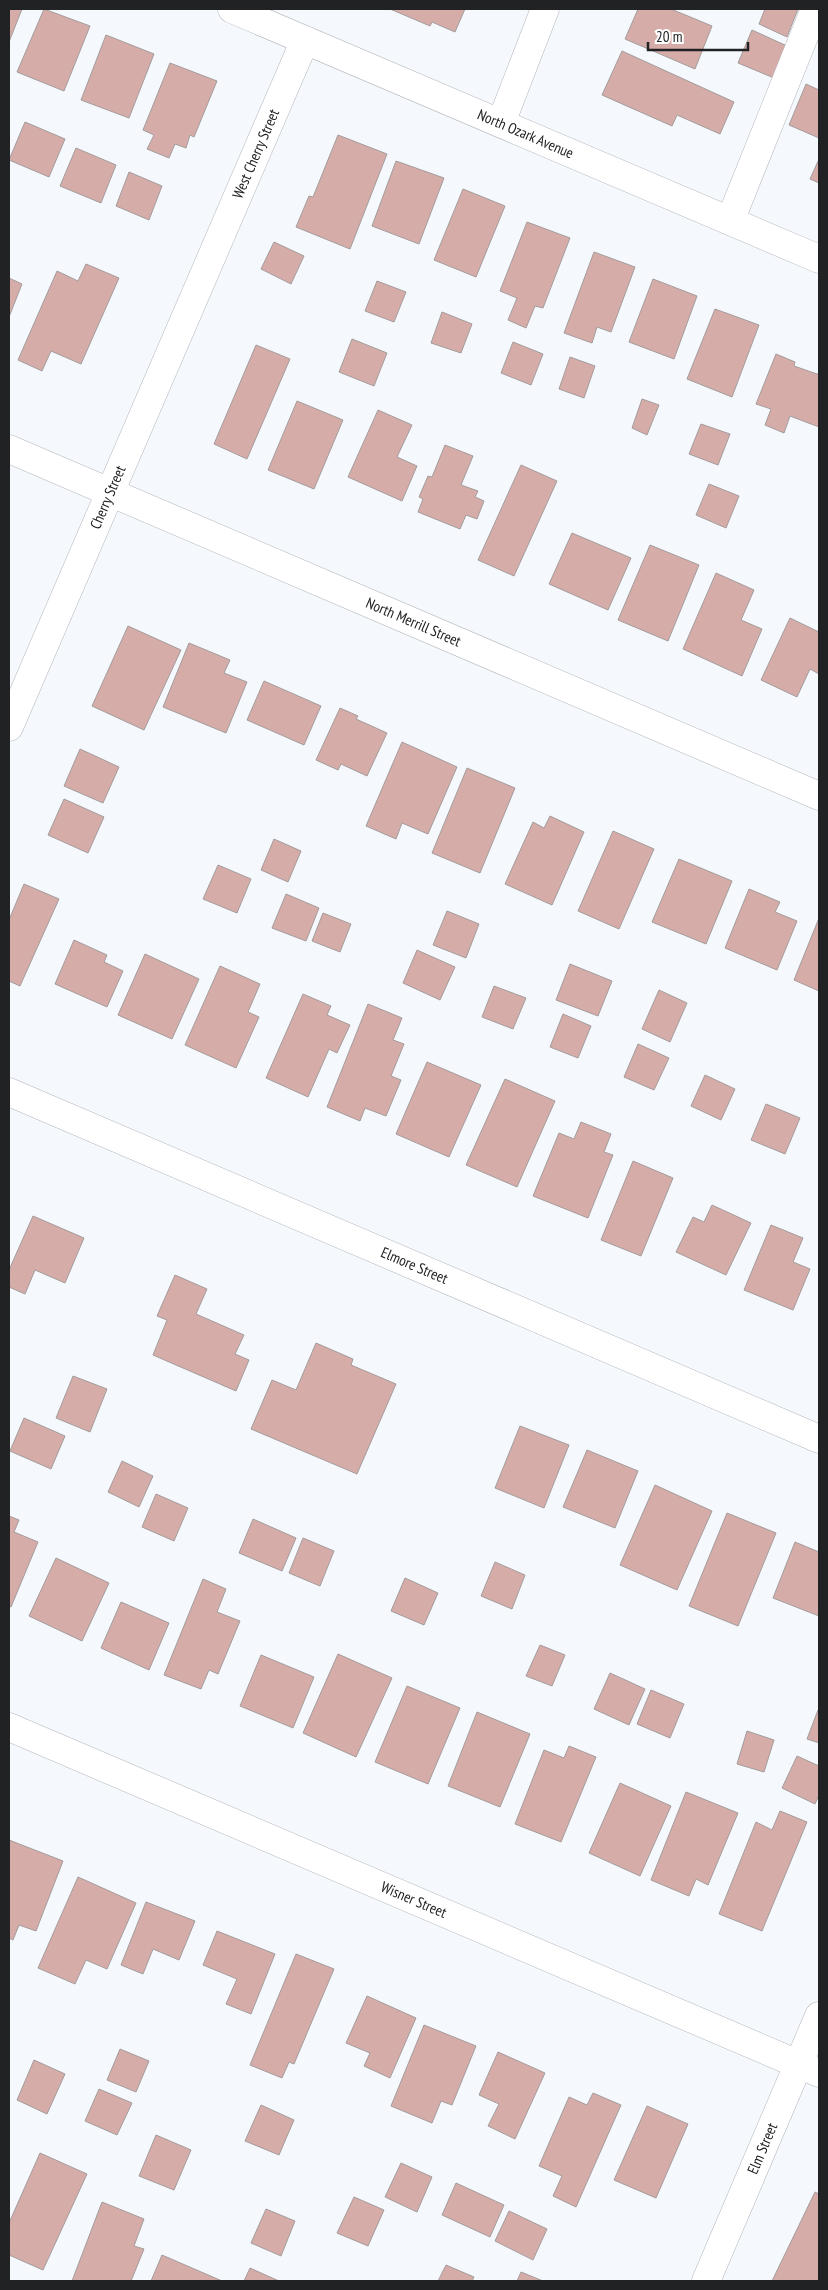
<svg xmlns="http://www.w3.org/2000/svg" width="828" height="2290" viewBox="0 0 828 2290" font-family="'PT Sans Narrow',sans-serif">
<rect width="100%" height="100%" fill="#f5f8fd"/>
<g fill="#d6aca8" stroke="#a39c9c">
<polygon points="9,9 22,9 9,42"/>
<polygon points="44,9 90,26 64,91 17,72"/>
<polygon points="390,9 465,9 455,32 432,22 430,26"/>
<polygon points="638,9 671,9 712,26 695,69 625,39"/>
<polygon points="765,9 798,9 787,37 759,24"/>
<polygon points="752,30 787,46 774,78 738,63"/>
<polygon points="106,35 154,54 129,118 81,100"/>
<polygon points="622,51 734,102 720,134 677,115 672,126 602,95"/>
<polygon points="170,63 217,81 194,137 190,135 186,148 175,144 169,158 147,149 154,135 143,130"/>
<polygon points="806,84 819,90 819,138 789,125"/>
<polygon points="25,122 65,139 49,177 9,160"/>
<polygon points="338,135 387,154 350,249 296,227 309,196 313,197"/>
<polygon points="76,148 116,165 101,203 60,186"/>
<polygon points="819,159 819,183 810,179"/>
<polygon points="396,161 444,178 419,244 372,226"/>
<polygon points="129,172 162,186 149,220 116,206"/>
<polygon points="463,189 505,206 476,277 434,260"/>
<polygon points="527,222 570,238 543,308 535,306 526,328 508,320 517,298 500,291"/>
<polygon points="274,242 304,256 291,284 261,269"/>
<polygon points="594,252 635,267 611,332 597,327 592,343 564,333"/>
<polygon points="86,264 119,278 81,364 51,351 42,371 18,360 57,271 78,281"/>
<polygon points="9,278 22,284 9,317"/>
<polygon points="653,279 697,296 674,359 629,342"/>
<polygon points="377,281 406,292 394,322 365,311"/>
<polygon points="715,309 759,325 732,397 687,379"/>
<polygon points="442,312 472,324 461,353 431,343"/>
<polygon points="352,339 387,353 374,386 339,372"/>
<polygon points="513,342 543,354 531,385 501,373"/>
<polygon points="256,345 290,359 247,459 214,444"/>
<polygon points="776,354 795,362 794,366 817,374 819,373 819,427 790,416 784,433 765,425 771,409 756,404"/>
<polygon points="570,357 595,366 584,398 559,389"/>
<polygon points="642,399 659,405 647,435 632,428"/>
<polygon points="297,401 343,420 314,489 268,470"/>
<polygon points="378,410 412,425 397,457 417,466 402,501 348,477"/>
<polygon points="701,424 730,434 718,465 689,454"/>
<polygon points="445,445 473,456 461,485 478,491 475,497 484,501 477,519 466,515 460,529 418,512 423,499 419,497 428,476 432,477"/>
<polygon points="521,465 557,481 514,576 478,560"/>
<polygon points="709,484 739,496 726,528 696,515"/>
<polygon points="572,533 631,558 608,610 549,584"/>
<polygon points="650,545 699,565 668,641 618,620"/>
<polygon points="716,573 754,590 741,620 762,629 742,676 683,649"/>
<polygon points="790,618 819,632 819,674 810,669 797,697 761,680"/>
<polygon points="128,626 181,650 144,730 92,706"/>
<polygon points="189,643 230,660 224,673 247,682 226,733 163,707"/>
<polygon points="264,681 321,706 304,745 247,720"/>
<polygon points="340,708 358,716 356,719 387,733 367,776 341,764 338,770 316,760"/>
<polygon points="402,742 457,767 428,834 402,823 396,839 366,826"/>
<polygon points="80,749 119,767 103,803 64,786"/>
<polygon points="467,768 515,788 480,873 432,853"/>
<polygon points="64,799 104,817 88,853 48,835"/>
<polygon points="550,816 584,832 552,905 505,884 533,822 544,828"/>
<polygon points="613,831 654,849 619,929 578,911"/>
<polygon points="274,839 301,851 288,882 261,870"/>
<polygon points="679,859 732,881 706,944 652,922"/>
<polygon points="218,865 251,879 237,913 203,899"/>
<polygon points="24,884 59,899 20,986 9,981 9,920"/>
<polygon points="749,889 780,902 775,912 797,921 777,970 725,948"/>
<polygon points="286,894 319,908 306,941 272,928"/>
<polygon points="447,911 479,924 466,958 433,945"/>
<polygon points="323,913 351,924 340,952 312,941"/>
<polygon points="819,918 819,991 794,980"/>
<polygon points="74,940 107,955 104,962 123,971 107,1007 55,984"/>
<polygon points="417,950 455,967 440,1000 403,983"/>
<polygon points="145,954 199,979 172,1039 118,1015"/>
<polygon points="570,964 612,981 598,1016 556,1000"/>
<polygon points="220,966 260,984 248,1012 259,1017 236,1068 185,1045"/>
<polygon points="494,986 526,998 513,1029 482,1017"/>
<polygon points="659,990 687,1003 670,1042 642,1029"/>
<polygon points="303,994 331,1006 327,1015 350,1025 337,1053 329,1049 308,1097 266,1078"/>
<polygon points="368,1004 402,1018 393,1040 404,1044 391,1076 401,1080 386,1116 365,1108 360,1121 327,1107"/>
<polygon points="563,1014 591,1026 578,1058 550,1047"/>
<polygon points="638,1044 669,1058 654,1090 624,1077"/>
<polygon points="427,1062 481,1085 449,1157 396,1134"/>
<polygon points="705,1075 735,1089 721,1120 691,1106"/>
<polygon points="505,1079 555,1101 517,1187 466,1165"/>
<polygon points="766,1104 800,1118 785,1154 751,1140"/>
<polygon points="581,1122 611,1134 604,1152 613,1155 588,1218 533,1196 559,1133 574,1139"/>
<polygon points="633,1161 673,1178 641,1256 601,1240"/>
<polygon points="712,1205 751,1223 726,1275 676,1252 693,1217 704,1222"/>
<polygon points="33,1216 84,1238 65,1283 35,1270 25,1294 9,1287 9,1270"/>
<polygon points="771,1225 803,1238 793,1262 810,1269 793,1310 744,1290"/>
<polygon points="175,1275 207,1289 196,1314 244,1335 235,1354 249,1360 236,1391 153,1355 167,1320 157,1316"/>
<polygon points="316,1343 353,1359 351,1365 396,1384 357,1474 251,1429 272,1380 296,1390"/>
<polygon points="73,1376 107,1389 90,1432 56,1418"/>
<polygon points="24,1418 65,1436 51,1469 10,1451"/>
<polygon points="520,1426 569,1445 544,1508 495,1488"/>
<polygon points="587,1450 638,1471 615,1528 563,1507"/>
<polygon points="122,1461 153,1476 139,1507 108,1492"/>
<polygon points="655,1485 712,1511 677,1590 620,1565"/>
<polygon points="156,1494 188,1508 174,1541 142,1527"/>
<polygon points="727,1513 776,1533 738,1626 689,1606"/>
<polygon points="9,1516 19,1520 14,1532 38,1542 11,1607 9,1606"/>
<polygon points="253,1519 296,1538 282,1571 239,1553"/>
<polygon points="303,1538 334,1551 320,1586 289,1573"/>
<polygon points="795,1542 819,1552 819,1616 773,1598"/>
<polygon points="56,1558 109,1583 82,1641 29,1616"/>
<polygon points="495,1562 525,1575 512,1609 481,1596"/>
<polygon points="405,1578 438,1593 424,1625 391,1611"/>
<polygon points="203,1579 226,1589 217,1612 240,1621 218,1674 209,1670 201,1689 164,1675"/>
<polygon points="121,1602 169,1623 149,1670 101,1648"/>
<polygon points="540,1645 565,1655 552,1686 526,1676"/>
<polygon points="338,1654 392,1678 356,1757 303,1733"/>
<polygon points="261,1655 314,1677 293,1728 240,1706"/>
<polygon points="610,1673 645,1689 629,1725 594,1709"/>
<polygon points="407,1686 460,1708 428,1784 375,1762"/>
<polygon points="651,1690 684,1704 670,1738 637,1724"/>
<polygon points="818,1710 819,1710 819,1743 807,1739"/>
<polygon points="477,1712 530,1734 500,1807 448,1786"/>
<polygon points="747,1731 774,1740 764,1772 737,1764"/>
<polygon points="569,1746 596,1757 561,1842 515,1824 544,1750 564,1758"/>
<polygon points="797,1756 819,1766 819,1795 815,1804 782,1788"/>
<polygon points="620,1783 671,1806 640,1876 589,1853"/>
<polygon points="686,1792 738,1813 708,1885 696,1879 689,1896 651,1880"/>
<polygon points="780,1811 807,1822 762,1931 719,1914 756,1822 772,1830"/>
<polygon points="9,1840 63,1861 36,1931 19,1925 13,1940 9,1938"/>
<polygon points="78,1877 136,1903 107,1969 86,1960 75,1984 38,1968"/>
<polygon points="146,1902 195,1921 179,1960 153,1949 143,1974 121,1965"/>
<polygon points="217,1931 275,1954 251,2014 226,2004 237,1979 203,1965"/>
<polygon points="296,1954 334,1969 294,2064 289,2062 282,2078 250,2065"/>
<polygon points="367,1996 416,2018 390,2078 364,2066 370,2053 346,2043"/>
<polygon points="424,2025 476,2046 452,2105 441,2101 432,2123 391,2106"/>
<polygon points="120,2049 149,2061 136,2092 107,2080"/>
<polygon points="498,2052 545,2073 515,2139 488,2126 499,2104 479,2095"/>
<polygon points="34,2060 65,2074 47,2114 17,2100"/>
<polygon points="99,2089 132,2103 117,2135 85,2121"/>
<polygon points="593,2093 621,2105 576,2207 553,2196 562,2176 539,2166 569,2097 587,2105"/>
<polygon points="261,2105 294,2120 279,2155 245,2141"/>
<polygon points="647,2106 688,2124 656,2198 614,2180"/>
<polygon points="156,2135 191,2150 174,2190 139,2176"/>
<polygon points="40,2153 87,2174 43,2270 9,2255 9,2223"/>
<polygon points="401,2163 432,2177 417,2212 385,2197"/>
<polygon points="456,2183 504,2205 490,2237 442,2215"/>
<polygon points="815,2192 819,2194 819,2281 772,2281"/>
<polygon points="354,2197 384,2210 368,2246 337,2233"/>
<polygon points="102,2202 144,2219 134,2246 144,2249 131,2281 72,2281"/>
<polygon points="266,2209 295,2221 281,2256 251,2243"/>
<polygon points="509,2211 547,2229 533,2260 495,2241"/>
<polygon points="162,2255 222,2281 151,2281"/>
<polygon points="446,2265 474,2277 472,2281 438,2281"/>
<polygon points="250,2268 279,2281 244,2281"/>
<polygon points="521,2272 543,2281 517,2281"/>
</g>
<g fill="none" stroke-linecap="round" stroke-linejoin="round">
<defs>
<g id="minor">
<path id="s1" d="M 232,9 L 819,259"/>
<polyline points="501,123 545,9"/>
<polyline points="730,221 815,9"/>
<path id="s2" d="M 9,449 L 819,796"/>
<path id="s3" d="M 9,727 L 305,40"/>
<path id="s4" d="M 9,1092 L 819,1439"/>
<path id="s5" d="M 9,1727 L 819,2073"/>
<path id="s6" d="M 706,2281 L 819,2016"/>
</g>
</defs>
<use href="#minor" stroke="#b4b7bc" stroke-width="29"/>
<use href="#minor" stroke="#fff" stroke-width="28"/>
</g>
<g text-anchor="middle" stroke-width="4.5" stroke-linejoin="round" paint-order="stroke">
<g font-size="15" fill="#212224" stroke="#fff">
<text dy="5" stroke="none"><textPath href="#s1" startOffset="319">North Ozark Avenue</textPath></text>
<text dy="5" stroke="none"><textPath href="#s3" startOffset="624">West Cherry Street</textPath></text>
<text dy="5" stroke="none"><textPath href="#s3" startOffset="250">Cherry Street</textPath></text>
<text dy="5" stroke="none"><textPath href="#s2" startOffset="440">North Merrill Street</textPath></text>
<text dy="5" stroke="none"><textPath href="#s4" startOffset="441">Elmore Street</textPath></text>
<text dy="5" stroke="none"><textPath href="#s5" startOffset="440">Wisner Street</textPath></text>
<text dy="5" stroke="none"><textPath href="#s6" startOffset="144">Elm Street</textPath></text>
</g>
</g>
<rect width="828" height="2290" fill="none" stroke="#212224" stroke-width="20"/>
<path d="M648 42v8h100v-8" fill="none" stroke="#212224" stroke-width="2.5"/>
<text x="656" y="42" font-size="15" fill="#212224" stroke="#ffffff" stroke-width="4" paint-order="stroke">20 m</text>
</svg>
